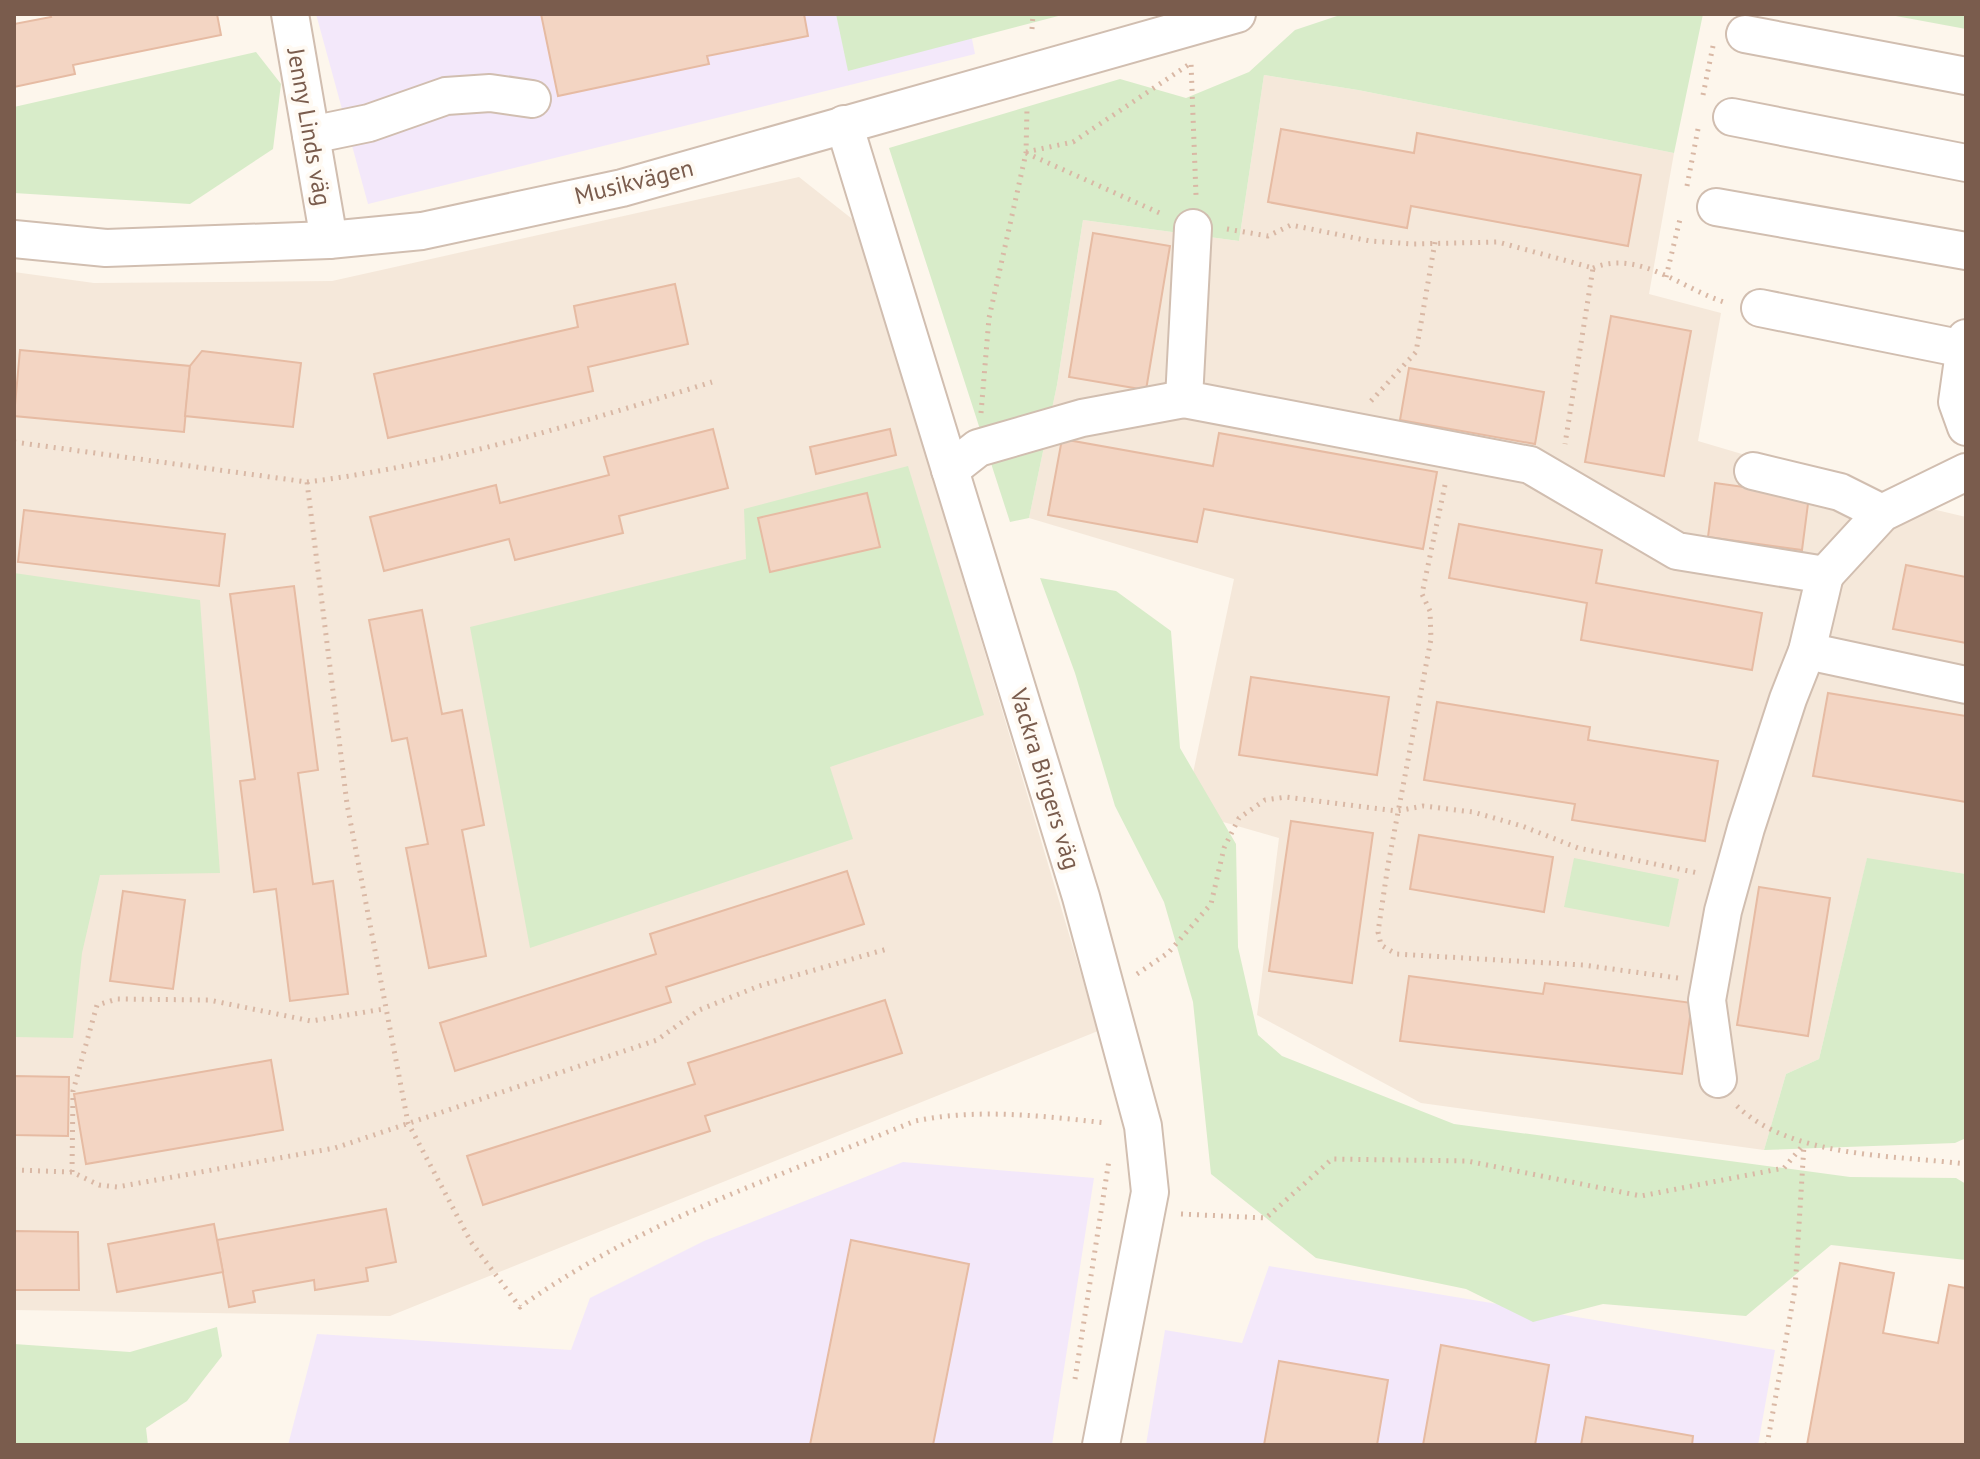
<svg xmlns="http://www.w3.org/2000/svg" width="1980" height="1459" viewBox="0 0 1980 1459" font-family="'PT Sans',sans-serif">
<rect width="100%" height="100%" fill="#fdf6ec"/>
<g fill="#f5e8da">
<polygon points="1264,75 1358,90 1674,153 1649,294 1721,313 1698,441 1911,504 1966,517 1966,874 1867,859 1819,1059 1786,1074 1764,1150 1421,1103 1257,1015 1279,838 1185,811 1234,579 1029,518 1057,385 1083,220 1239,241"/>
<polygon points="799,177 856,222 1098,1031 390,1316 14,1310 14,272 94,283 332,281"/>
</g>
<g fill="#f3e8fa">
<polygon points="316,14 967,14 975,54 368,204"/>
<polygon points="903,1162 1094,1178 1052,1445 288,1445 317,1334 571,1350 590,1298 704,1241"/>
<polygon points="1269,1266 1775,1350 1758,1445 1146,1445 1165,1330 1242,1343"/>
</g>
<g fill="#d8ecc9">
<polygon points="836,14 1066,14 848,71"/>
<polygon points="1343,14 1703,14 1674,153 1358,90 1264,75 1239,241 1083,220 1057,385 1029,518 1010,522 889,148 1120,79 1186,98 1249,72 1295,30"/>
<polygon points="1885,14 1966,14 1966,29"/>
<polygon points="256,52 281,84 273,149 190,204 14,193 14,107"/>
<polygon points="908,466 984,715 830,767 853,839 530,948 470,627 746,559 744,509"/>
<polygon points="14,573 200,600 220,873 100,875 82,953 73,1038 14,1037"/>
<polygon points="1040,578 1116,591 1171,631 1180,748 1236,844 1238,947 1258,1035 1282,1056 1454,1124 1850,1177 1956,1178 1966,1184 1966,1260 1831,1245 1746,1316 1603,1304 1533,1322 1466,1289 1316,1258 1211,1174 1193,1002 1164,902 1115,806 1075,673"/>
<polygon points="1574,858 1679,879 1669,927 1564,907"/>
<polygon points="1867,858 1966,874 1966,1138 1955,1143 1764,1150 1786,1074 1819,1059"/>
<polygon points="217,1327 222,1356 187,1401 146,1428 148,1445 14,1445 14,1344 130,1352"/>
</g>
<g fill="#f3d5c3" stroke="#e6bba3" stroke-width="2">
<polygon points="50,14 217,14 221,35 73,65 75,74 14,87 14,24 51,17"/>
<polygon points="541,14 804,14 808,36 707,56 709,64 558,96"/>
<polygon points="1281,129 1414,153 1417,133 1641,175 1628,246 1411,206 1407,228 1268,202"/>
<polygon points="1093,233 1170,246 1146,390 1069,377"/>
<polygon points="675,284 688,344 588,367 593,391 388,438 374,374 578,327 574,306"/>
<polygon points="1611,316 1691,331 1664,476 1585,462"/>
<polygon points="20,350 190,366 184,432 14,416"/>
<polygon points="202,351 301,363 293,427 185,416 190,366"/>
<polygon points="1409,368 1544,392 1535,444 1400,420"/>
<polygon points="713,429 728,488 619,516 623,533 515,560 509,539 384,571 370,517 496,485 500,503 609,475 604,457"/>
<polygon points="890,429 896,455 816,474 810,447"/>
<polygon points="1219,433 1437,472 1423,549 1204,509 1197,542 1048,515 1062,439 1213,466"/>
<polygon points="1715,483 1809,496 1802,550 1708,537"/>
<polygon points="867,493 880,547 770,572 758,518"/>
<polygon points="24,510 225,534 219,586 18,562"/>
<polygon points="1459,524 1602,550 1596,583 1762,613 1752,670 1581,640 1587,603 1449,578"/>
<polygon points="1906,565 1966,577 1966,643 1893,629"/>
<polygon points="294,586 318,770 298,773 313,884 333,881 348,994 290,1001 276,889 254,892 240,781 255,779 230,594"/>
<polygon points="422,610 442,714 462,710 484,825 462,830 486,956 429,968 406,848 428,844 407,738 392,741 369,620"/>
<polygon points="1251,677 1389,697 1377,775 1239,755"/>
<polygon points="1828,693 1966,716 1966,802 1813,776"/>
<polygon points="1437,702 1590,727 1588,740 1718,761 1705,841 1572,820 1575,804 1424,780"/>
<polygon points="1291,821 1373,833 1352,983 1269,971"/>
<polygon points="1419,835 1553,857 1544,912 1410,889"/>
<polygon points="847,871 864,924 666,987 671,1002 455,1071 440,1023 656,954 650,934"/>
<polygon points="1759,887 1830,898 1808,1036 1737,1025"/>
<polygon points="123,891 185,900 173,989 110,981"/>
<polygon points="1409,976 1543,994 1545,983 1692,1003 1682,1074 1400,1041"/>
<polygon points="885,1000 902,1053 705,1116 710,1131 483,1205 467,1156 695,1084 688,1063"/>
<polygon points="271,1060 283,1130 86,1164 74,1094"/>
<polygon points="14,1076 69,1077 68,1136 14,1135"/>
<polygon points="386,1209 396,1262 366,1268 368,1281 315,1290 314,1280 253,1291 255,1302 229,1307 217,1240"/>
<polygon points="214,1224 223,1272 117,1292 108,1244"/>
<polygon points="14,1231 78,1232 79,1290 14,1290"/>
<polygon points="851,1240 969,1264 933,1445 810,1445"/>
<polygon points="1840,1263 1894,1273 1883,1333 1938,1343 1949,1285 1966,1288 1966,1445 1807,1445"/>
<polygon points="1441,1345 1549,1365 1535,1445 1423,1445"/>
<polygon points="1279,1361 1388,1380 1377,1445 1264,1445"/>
<polygon points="1586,1417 1693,1436 1692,1445 1581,1445"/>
</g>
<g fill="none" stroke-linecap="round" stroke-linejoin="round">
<defs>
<g id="minor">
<polyline points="290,14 329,240"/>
<polyline points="1745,34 1966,76"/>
<polyline points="1732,117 1966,163"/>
<polyline points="844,124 1081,897 1143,1126 1150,1192 1101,1445"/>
<polyline points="311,135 369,123 446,96 490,93 532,99"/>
<polyline points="1716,207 1966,251"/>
<polyline points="1193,228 1184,399 1530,465 1677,551 1825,575 1807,651 1788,699 1746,828 1723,911 1707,1000 1718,1079"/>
<polyline points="14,239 106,248 329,240 422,231 622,188 1237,14"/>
<polyline points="1760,308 1964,349"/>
<polyline points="1966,338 1957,402 1966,427"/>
<polyline points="950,470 978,448 1082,418 1184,399"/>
<polyline points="1753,471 1840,492 1882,513"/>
<polyline points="1825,575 1882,513 1966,472"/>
<polyline points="1807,651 1966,685"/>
</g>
</defs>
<use href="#minor" stroke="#d1beb0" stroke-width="40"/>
<g stroke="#d9b8a5" stroke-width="5" stroke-dasharray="2 6" stroke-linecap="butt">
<polyline points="1032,29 1033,14"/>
<polyline points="1703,95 1713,46"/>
<polyline points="1026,152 1073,142 1191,63 1196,195"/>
<polyline points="1026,153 1164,215"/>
<polyline points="1687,186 1698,129"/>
<polyline points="1227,229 1268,236 1291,225 1370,241 1413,244 1498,242 1593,268 1565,444"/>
<path d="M 1593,268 C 1640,249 1683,290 1727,303"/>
<polyline points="1666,277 1681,215"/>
<polyline points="1371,401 1416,352 1435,242"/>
<polyline points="981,413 989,318 1026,153 1027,108"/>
<path d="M 14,442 L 307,482 L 347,804 L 408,1123 L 471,1242 L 520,1307 C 642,1220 778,1177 915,1121 C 977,1108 1044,1116 1106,1123"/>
<path d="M 307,482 C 444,465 580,423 712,382"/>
<polyline points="1445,485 1422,594 1430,611 1431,639 1388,865 1378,932 1381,945 1396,954 1583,965 1678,978"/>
<polyline points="1137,974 1168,953 1211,904 1224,848 1239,818 1265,800 1286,797 1397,811 1423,806 1473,812 1522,826 1578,848 1698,873"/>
<path d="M 1737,1106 C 1791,1158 1894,1155 1966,1164"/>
<polyline points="14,1170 72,1172 99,1185 117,1187 335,1148 657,1040 699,1010 759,986 887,949"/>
<polyline points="72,1172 73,1091 97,1005 117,999 209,1000 311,1021 384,1009"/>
<polyline points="1181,1214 1266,1218 1332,1159 1467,1161 1641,1196 1784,1168 1804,1144"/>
<polyline points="1075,1379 1109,1160"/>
<polyline points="1767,1445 1795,1289 1804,1145"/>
</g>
<use href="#minor" stroke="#fff" stroke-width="36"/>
</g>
<g text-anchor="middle" stroke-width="8" stroke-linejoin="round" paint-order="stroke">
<g font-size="24" fill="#7a5c4d" stroke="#fffaf3">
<text transform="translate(309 127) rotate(80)" y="8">Jenny Linds väg</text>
<text transform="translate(634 182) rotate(-14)" y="8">Musikvägen</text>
<text transform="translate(1045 779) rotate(73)" y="8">Vackra Birgers väg</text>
</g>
</g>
<rect width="1980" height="1459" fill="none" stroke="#7a5c4d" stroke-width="32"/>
</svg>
